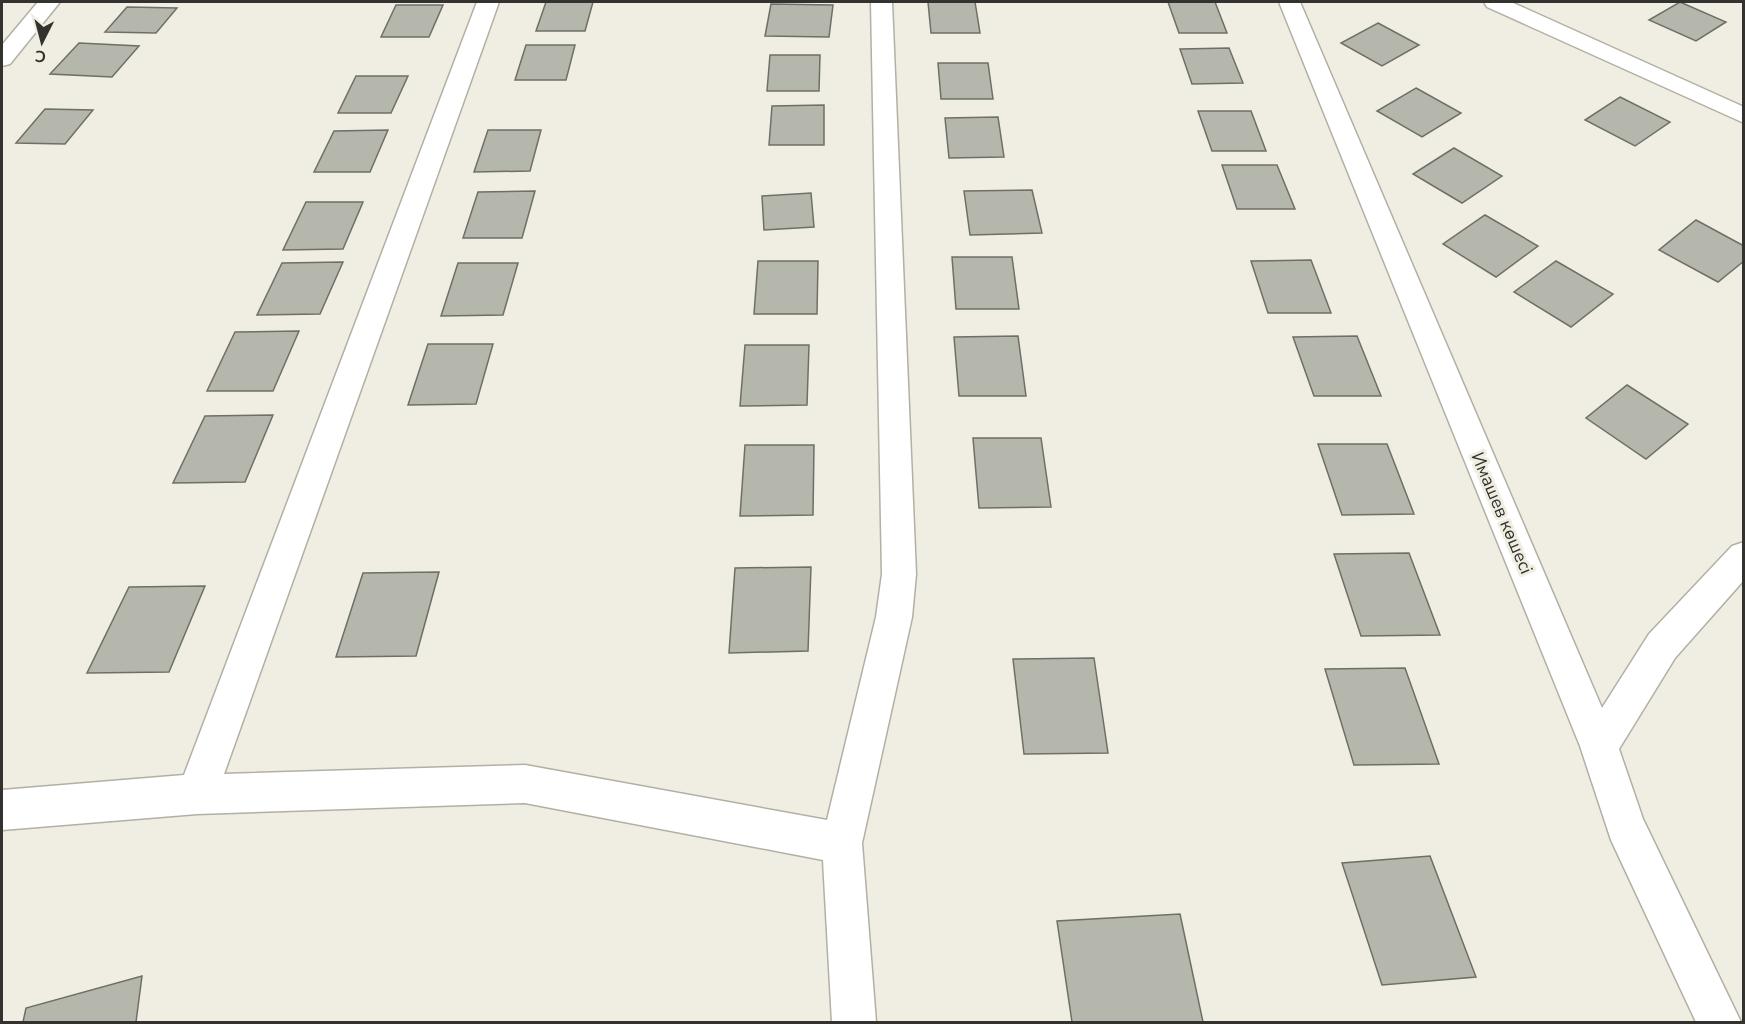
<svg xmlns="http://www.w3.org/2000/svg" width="1745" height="1024" viewBox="0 0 1745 1024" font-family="'Nunito Sans',sans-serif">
<rect width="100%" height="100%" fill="#f0ede2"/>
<g fill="#b5b7ad" stroke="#6e7067" stroke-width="1.5">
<polygon points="546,2 593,2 585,31 536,31"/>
<polygon points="928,2 975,2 980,33 931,33"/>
<polygon points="1168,2 1215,2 1227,33 1179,33"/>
<polygon points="1680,2 1726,22 1696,41 1649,20"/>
<polygon points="771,4 833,5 829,37 765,36"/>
<polygon points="396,5 443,5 429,37 381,37"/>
<polygon points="127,7 177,8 156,33 105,32"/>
<polygon points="1378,23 1419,45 1382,66 1341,43"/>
<polygon points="79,43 139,46 112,77 50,74"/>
<polygon points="526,45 575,45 566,80 515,80"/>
<polygon points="1229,48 1243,83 1192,84 1180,49"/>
<polygon points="770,55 820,55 819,91 767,91"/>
<polygon points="938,63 988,63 993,99 941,99"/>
<polygon points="356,76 408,76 391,113 338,113"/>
<polygon points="1416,88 1461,113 1422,137 1377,111"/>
<polygon points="1620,97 1670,122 1635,146 1585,120"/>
<polygon points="824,105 824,145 769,145 772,106"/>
<polygon points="45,109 93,110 65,144 16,143"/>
<polygon points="1198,111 1251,111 1266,151 1212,151"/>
<polygon points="998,117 1004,157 949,158 945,118"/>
<polygon points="388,130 370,172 314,172 334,131"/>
<polygon points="488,130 541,130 530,171 474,172"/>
<polygon points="1454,148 1502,176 1462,203 1413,174"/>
<polygon points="1222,165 1277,165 1295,209 1237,209"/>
<polygon points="1032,190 1042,233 970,235 964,191"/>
<polygon points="535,191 522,238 463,238 478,192"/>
<polygon points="811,193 814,227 764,230 762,196"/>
<polygon points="306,202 363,202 343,249 283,250"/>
<polygon points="1485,215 1538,246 1496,277 1443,244"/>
<polygon points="1696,220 1744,246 1744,261 1718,282 1659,250"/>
<polygon points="952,257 1012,257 1019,309 956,309"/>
<polygon points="1311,260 1331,313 1268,313 1251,261"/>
<polygon points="758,261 818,261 817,314 754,314"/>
<polygon points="1556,261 1613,294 1571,327 1514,292"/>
<polygon points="343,262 320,314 257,315 282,263"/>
<polygon points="458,263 518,263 503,315 441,316"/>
<polygon points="299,331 273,391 207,391 235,332"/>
<polygon points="1018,336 1026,396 959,396 954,337"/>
<polygon points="1357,336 1381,396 1314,396 1293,337"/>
<polygon points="428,344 493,344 476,404 408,405"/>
<polygon points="745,345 809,345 807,405 740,406"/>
<polygon points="1627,385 1688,424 1646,459 1586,418"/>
<polygon points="273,415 245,482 173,483 205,416"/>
<polygon points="973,438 1041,438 1051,507 979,508"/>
<polygon points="1318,444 1387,444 1414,514 1342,515"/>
<polygon points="745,445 814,445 813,515 740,516"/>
<polygon points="1409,553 1440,635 1361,636 1334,554"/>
<polygon points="811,567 808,651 729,653 735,568"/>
<polygon points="439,572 416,656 336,657 363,573"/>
<polygon points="205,586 169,672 87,673 129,587"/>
<polygon points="1094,658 1108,753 1024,754 1013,659"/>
<polygon points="1405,668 1439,764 1354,765 1325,669"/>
<polygon points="1430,856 1476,977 1382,985 1342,863"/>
<polygon points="1180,914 1203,1022 1072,1022 1057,921"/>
<polygon points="142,976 136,1022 23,1022 26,1008"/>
</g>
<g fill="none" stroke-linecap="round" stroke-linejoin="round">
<defs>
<g id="minor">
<polygon points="38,2 60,2 10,64 2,66 2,45"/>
<polygon points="477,2 499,2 224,774 525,765 827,820 876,617 882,574 871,2 892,2 916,574 912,617 862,843 876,1022 832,1022 823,860 525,803 197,814 2,830 2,790 184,775"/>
<polygon points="1279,2 1300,2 1602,708 1649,634 1732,546 1744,542 1744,580 1675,658 1619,749 1643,819 1741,1022 1696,1022 1611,840 1580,746"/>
<polygon points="1484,2 1511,2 1744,107 1744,123 1487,7"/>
</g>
</defs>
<use href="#minor" stroke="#b2b0a5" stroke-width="3"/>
<use href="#minor" fill="#fff" fill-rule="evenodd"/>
</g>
<g text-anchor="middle" stroke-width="6" stroke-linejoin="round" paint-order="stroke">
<g font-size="18" fill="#34322e" stroke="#f0ede2">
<text transform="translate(1502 513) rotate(67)" y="6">Имашев көшесі</text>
</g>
</g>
<rect width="1745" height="1024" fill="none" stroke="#34322e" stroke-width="6"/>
<g transform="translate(42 42) rotate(186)" stroke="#f0ede2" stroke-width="4.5" paint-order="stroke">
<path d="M0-4.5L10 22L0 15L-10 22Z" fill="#34322e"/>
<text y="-9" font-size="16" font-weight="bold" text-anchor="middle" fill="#34322e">С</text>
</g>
</svg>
